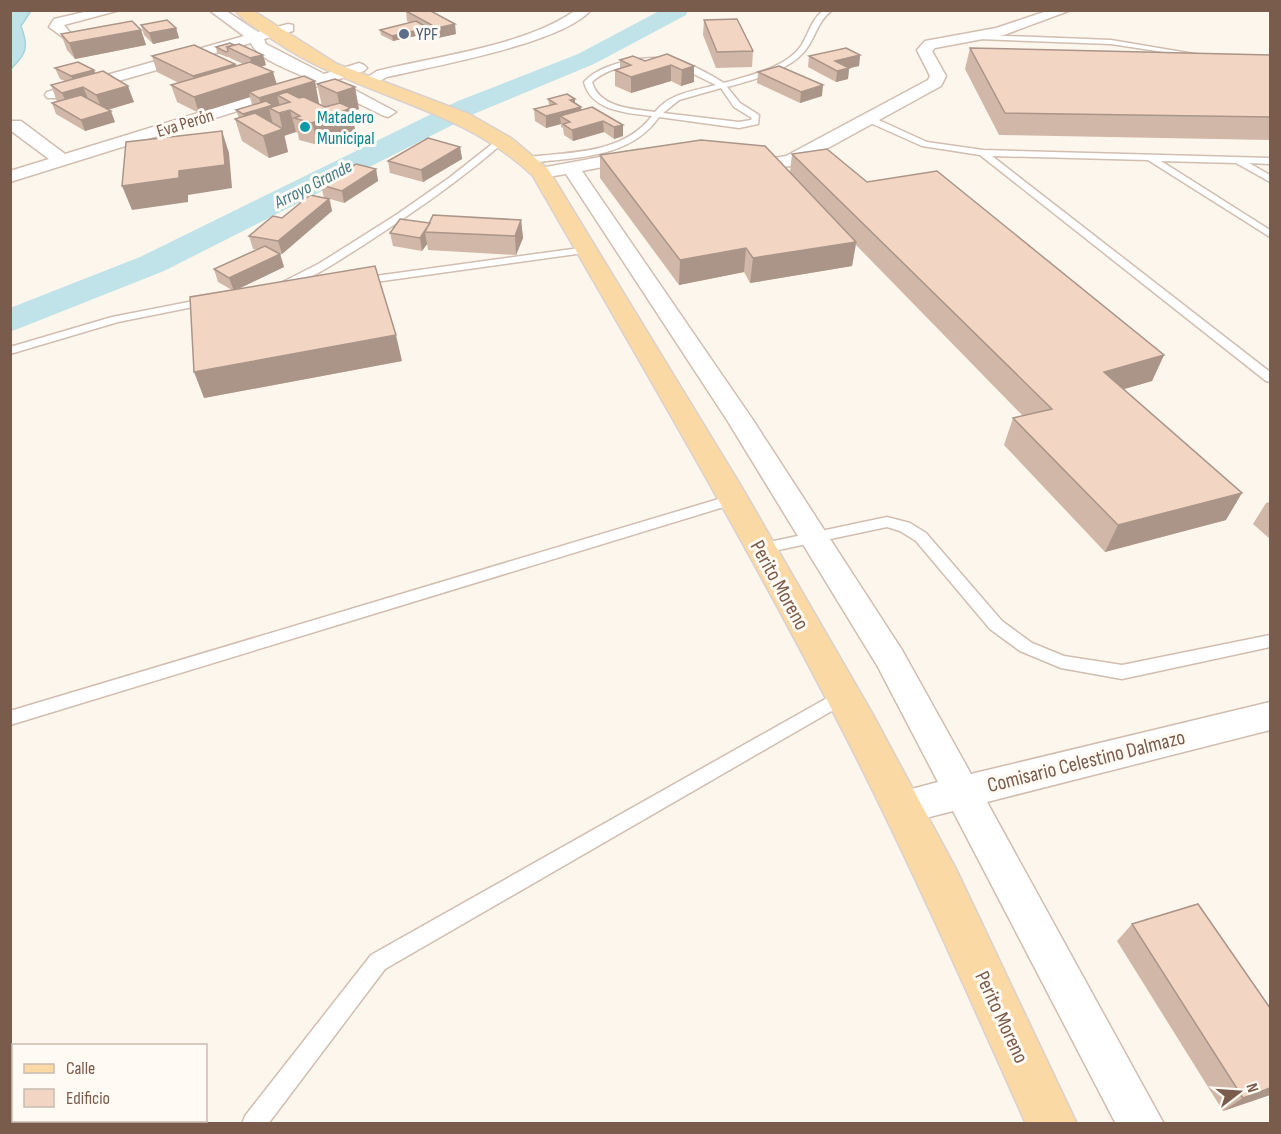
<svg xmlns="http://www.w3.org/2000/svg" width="1281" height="1134" viewBox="0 0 1281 1134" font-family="'Sofia Sans Condensed',sans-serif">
<rect width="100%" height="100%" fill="#fdf6ec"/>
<path fill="#bfe3e8" stroke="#a5d3da" stroke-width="1.5" d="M 11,10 L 31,11 L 21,26 C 29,47 27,53 11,69 Z"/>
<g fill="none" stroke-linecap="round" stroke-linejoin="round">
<polygon fill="#bfe3e8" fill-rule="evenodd" points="661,10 688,10 686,15 594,64 476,113 164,271 10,332 10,308 140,257 458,101 578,54"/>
<defs>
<g id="service">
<path d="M 824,10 L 832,10 C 816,23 816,38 804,52 C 786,72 752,80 727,87 L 740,103 L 759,115 L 758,124 L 739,128 L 659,117 C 630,159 575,157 529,163 L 525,160 L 529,157 C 572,152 623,154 652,116 C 627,113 591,111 584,82 C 602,62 652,53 677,61 C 694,65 709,74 724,83 C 747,76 786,68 801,46 C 809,34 811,19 824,10 ZM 652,63 L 673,64 L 716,85 C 694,91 670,93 655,112 C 633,109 599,108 592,82 C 608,67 631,65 652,63 ZM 721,88 L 734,107 L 752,118 L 751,120 L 739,122 L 663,113 L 679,100 Z"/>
<polygon points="981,35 1111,40 1200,55 1196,57 1111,44 978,39"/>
<polygon points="866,117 872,117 927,142 983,150 1270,158 1270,164 1249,163 1270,175 1270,182 1236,163 1161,161 1270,230 1270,237 1148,160 992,156 1270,372 1270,382 1266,381 980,155 922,146 866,121"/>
<path d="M 501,137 L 505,140 L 504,142 C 460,181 411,214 362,246 C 336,262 310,281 280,289 L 275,286 L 320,263 L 396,215 L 449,178 Z"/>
<polygon points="587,247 592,250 591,252 361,284 356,281 361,278"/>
<polygon points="209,298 215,301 213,303 118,322 10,354 10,347 112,317"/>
<polygon points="732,495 739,500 737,503 10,725 10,711"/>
<polygon points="887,517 910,523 926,533 1002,621 1032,643 1064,656 1122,665 1270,635 1270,647 1122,679 1061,668 1020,651 990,629 916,541 900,531 887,527 760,554 753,549 760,544"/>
<polygon points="843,689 849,691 851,696 849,701 385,969 268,1124 242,1124 245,1116 371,955"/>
</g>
<g id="minor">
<polygon points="93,10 120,10 64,25 71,34 64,38 49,27 54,19"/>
<path d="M 209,10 L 225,10 L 258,32 L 288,24 L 293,25 L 293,31 L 264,39 L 266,44 L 324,74 L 359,63 L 364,65 L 367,68 L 364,71 L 336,80 L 396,112 L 388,117 L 382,115 L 321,85 L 10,182 L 10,171 L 49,159 L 10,130 L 10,121 L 21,121 L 65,154 L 309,79 C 293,71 258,60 251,43 L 59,98 L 47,98 L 45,95 L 47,92 L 244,36 Z"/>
<path d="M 576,10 L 591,10 C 561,44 434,66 387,77 L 370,86 L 362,81 L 377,71 C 436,56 526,46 576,10 Z"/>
<polygon points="1050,10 1071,10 1004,35 935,48 932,51 946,76 941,86 797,165 763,170 733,165 730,161 739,156 763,160 786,156 928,80 930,76 917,50 925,41 996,28"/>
<polygon points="638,150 647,155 644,159 582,171 753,420 902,650 971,774 1270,702 1270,730 987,802 1164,1124 1116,1124 953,811 902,824 889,819 883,807 889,795 938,782 878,667 727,420 566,174 541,178 532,173 541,168"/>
</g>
<path id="primary" d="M 235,10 L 252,10 L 337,64 L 469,114 L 511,138 L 548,169 L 741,486 L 872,713 L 956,869 L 1077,1124 L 1026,1124 C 968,994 911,865 847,739 C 749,547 640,362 533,176 C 458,104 358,98 275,41 C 262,32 245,23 235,10 Z"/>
</defs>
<use href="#service" stroke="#d1beb0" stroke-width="3"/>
<use href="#minor" stroke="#d1beb0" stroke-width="3"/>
<use href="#primary" stroke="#dad1cd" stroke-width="3"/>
<use href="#service" fill="#fff" fill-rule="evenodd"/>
<use href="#minor" fill="#fff" fill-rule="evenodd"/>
<use href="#primary" fill="#fbd9a5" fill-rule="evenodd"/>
</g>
<g fill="#d1b7a8">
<polygon points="406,11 456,34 438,38 429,33 393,41 381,35 380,30 411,23 407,21"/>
<polygon points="704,20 753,51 752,67 716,68 703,35"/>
<polygon points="141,25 176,28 179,38 153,44 144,35"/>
<polygon points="141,30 146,45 75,59 67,50 61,34"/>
<polygon points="230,43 266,65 261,67 276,84 319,103 317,103 322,106 317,84 335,79 359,109 352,111 355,130 318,145 299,140 298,133 296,132 284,135 288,152 269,158 242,141 235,119 239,118 236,110 252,105 250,97 199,113 177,102 171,85 179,83 157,72 152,56 235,64 236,66 243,64 230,58 229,57 227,57 217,53 216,47"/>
<polygon points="970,48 1270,55 1270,140 999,135 965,69"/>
<polygon points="860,55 859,66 849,68 848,79 836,82 808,67 809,56"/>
<polygon points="620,60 694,66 694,82 681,86 671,81 631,93 615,86 615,70 620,68"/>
<polygon points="55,68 94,70 95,73 134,102 108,110 115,122 85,131 56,114 52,103 57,102 51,85 65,81 60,79"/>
<polygon points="758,72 822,96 800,103 757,83"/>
<polygon points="548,99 575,103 581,110 623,125 623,136 614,139 604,132 573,141 564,135 563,128 561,127 561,124 546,128 535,121 534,109 549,105"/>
<polygon points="460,147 462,159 423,182 390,173 388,161"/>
<polygon points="792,154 867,182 1164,355 1152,381 1124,389 1226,520 1105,552 1004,445 1013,418 1023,416 856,245 852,266 750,283 744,272 679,285 600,178 600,155 790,172"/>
<polygon points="376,169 378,181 344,203 330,199 332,211 282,254 278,253 280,254 284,267 237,289 402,361 204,398 232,290 218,282 214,269 258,250 253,249 249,236 282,218 324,198 321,185"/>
<polygon points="521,220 523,238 516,255 428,250 427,244 422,251 393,246 390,233 429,223"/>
<polygon points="1270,502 1270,539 1253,524 1266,503"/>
<polygon points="1132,924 1270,1008 1270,1095 1223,1111 1117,941"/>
</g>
<g fill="#aa9588">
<polygon points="455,24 456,34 438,38 437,28"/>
<polygon points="176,28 179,38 153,44 149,33"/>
<polygon points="428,28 429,33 393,41 392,36"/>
<polygon points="141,30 146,45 75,59 69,43"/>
<polygon points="263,55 266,65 253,69 250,58"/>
<polygon points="860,55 859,66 837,71 835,61"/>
<polygon points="235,64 240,80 198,93 193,76"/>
<polygon points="671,65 671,81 631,93 631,77"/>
<polygon points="694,66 694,82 681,86 682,70"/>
<polygon points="849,68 848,79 836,82 837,71"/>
<polygon points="94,70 98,80 75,87 71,76"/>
<polygon points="273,72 278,88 249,92 250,97 199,113 194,97"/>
<polygon points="315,81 319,103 292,111 290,102 277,95 282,113 290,110 296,132 284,136 279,113 269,108 274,129 246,125 243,114 262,109 259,98"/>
<polygon points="823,85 822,96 800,103 801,92"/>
<polygon points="128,86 134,102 103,111 96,95"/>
<polygon points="83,87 90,103 69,109 62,93"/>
<polygon points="355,87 359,109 352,111 355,130 318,145 312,123 341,112 337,93"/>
<polygon points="575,99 575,108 581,107 582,118 560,116 561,124 546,128 546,116 570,100"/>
<polygon points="111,111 115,122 85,131 81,120"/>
<polygon points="603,121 604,132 573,141 572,130"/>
<polygon points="623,125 623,136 614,139 614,127"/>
<polygon points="283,129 288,152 269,158 263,136"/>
<polygon points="222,131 229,153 232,188 188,195 188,202 132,210 122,186 179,171"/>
<polygon points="460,147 462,159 423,182 421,170"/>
<polygon points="376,169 378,181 344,203 342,191"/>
<polygon points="329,199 332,211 282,254 278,241"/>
<polygon points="521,220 523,238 516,255 515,236"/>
<polygon points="430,223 425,232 427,244 422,251 420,238"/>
<polygon points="856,242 852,266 750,283 753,258"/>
<polygon points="746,248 744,272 679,285 680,260"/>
<polygon points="280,254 284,267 234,291 229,278"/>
<polygon points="396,335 402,361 204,398 194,372"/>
<polygon points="1164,355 1152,381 1093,398 1104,372"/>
<polygon points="1242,493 1226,520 1105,552 1118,525"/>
<polygon points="1270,1088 1270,1095 1223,1111 1243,1098"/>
</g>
<g fill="#f3d5c3" stroke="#aa9588" stroke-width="1.5">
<polygon points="408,10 429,10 455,24 437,28 406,11"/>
<polygon points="737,19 753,51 717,52 704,20"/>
<polygon points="167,20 176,28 149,33 141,25"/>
<polygon points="132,21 141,30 69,43 61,34"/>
<polygon points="416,21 428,28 392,36 380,30"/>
<polygon points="230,43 234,45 227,47 228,51 226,52 216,47"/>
<polygon points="239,44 263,55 250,58 227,47"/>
<polygon points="194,45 235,64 193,76 152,56"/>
<polygon points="846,48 860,55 835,61 849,68 837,71 809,56"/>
<polygon points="970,48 1270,55 1270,117 1005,113"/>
<polygon points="667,54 694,66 682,70 671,65 631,77 615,70 631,65 620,60 633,56 645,61"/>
<polygon points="78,62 94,70 71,76 55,68"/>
<polygon points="250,62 273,72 194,97 171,85"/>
<polygon points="779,66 823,85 801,92 758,72"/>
<polygon points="103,71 128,86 96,95 83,87 62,93 51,85"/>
<polygon points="304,76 315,81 259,98 249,92"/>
<polygon points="335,79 355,87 337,93 317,84"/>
<polygon points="287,92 299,98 304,97 325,107 340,103 351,108 312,123 294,118 300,116 290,110 279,113 269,108 290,102 277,95"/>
<polygon points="567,94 575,99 570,100 581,107 546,116 534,109 556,104 548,99"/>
<polygon points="81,95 111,111 81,120 52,103"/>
<polygon points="266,101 273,105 243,114 236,110"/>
<polygon points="592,107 623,125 614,127 603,121 572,130 563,124 570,122 560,116"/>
<polygon points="255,113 283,129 263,136 235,119"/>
<polygon points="222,131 225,165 179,171 179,178 122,186 126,142"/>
<polygon points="428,138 460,147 421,170 388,161"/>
<polygon points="701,140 765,146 856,242 753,258 746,248 680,260 600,155"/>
<polygon points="827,149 867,182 937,171 1164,355 1104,372 1242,493 1118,525 1013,418 1052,409 792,154"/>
<polygon points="356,164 376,169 342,191 321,185"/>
<polygon points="310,195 329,199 278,241 249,236 273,216 282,218"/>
<polygon points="433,215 521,220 515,236 425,232"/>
<polygon points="400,219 430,223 420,238 390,233"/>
<polygon points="265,246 280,254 229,278 214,269"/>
<polygon points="375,266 396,335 194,372 190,297"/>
<polygon points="1198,904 1270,1008 1270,1088 1243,1098 1132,924"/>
</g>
<circle fill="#5c6f8a" stroke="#fffaf3" stroke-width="2" cx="404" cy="34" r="6"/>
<circle fill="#0f9aa8" stroke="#fffaf3" stroke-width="2" cx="305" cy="127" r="6"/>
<g text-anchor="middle" stroke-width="6" stroke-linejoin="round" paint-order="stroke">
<g font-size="18" fill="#4e5e75" stroke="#fffaf3" text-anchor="start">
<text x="416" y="40">YPF</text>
</g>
<g font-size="18" fill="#0d838f" stroke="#fffaf3" text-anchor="start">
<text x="317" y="123">Matadero<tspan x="317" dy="21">Municipal</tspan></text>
</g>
<g font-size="18" fill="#7a5c4d" stroke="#fffaf3">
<text transform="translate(185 123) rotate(-17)" y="6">Eva Perón</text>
</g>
<g font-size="18" font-style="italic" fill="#437c86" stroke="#fffaf3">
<text transform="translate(313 184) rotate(-27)" y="6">Arroyo Grande</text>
</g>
<g font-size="21" fill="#7a5c4d" stroke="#fffaf3">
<text transform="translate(780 585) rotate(61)" y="7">Perito Moreno</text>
<text transform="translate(1086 761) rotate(-14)" y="7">Comisario Celestino Dalmazo</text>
<text transform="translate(1002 1017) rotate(65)" y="7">Perito Moreno</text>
</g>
</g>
<rect width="1281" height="1134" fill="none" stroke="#7a5c4d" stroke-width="24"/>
<rect x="12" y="1044" width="195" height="78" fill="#fffaf3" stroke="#cabbb1" stroke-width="1.5"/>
<rect x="24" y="1064" width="30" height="9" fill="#fbd9a5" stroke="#cabbb1" stroke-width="1.5"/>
<text x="66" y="1074" font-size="18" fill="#7a5c4d">Calle</text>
<rect x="24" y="1089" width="30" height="18" fill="#f3d5c3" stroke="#cabbb1" stroke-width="1.5"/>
<text x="66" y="1104" font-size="18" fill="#7a5c4d">Edificio</text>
<g transform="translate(1239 1092) rotate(73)" stroke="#fffaf3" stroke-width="4.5" paint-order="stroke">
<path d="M0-4.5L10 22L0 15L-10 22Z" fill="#7a5c4d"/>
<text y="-9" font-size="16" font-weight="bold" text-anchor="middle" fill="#7a5c4d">N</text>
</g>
</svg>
